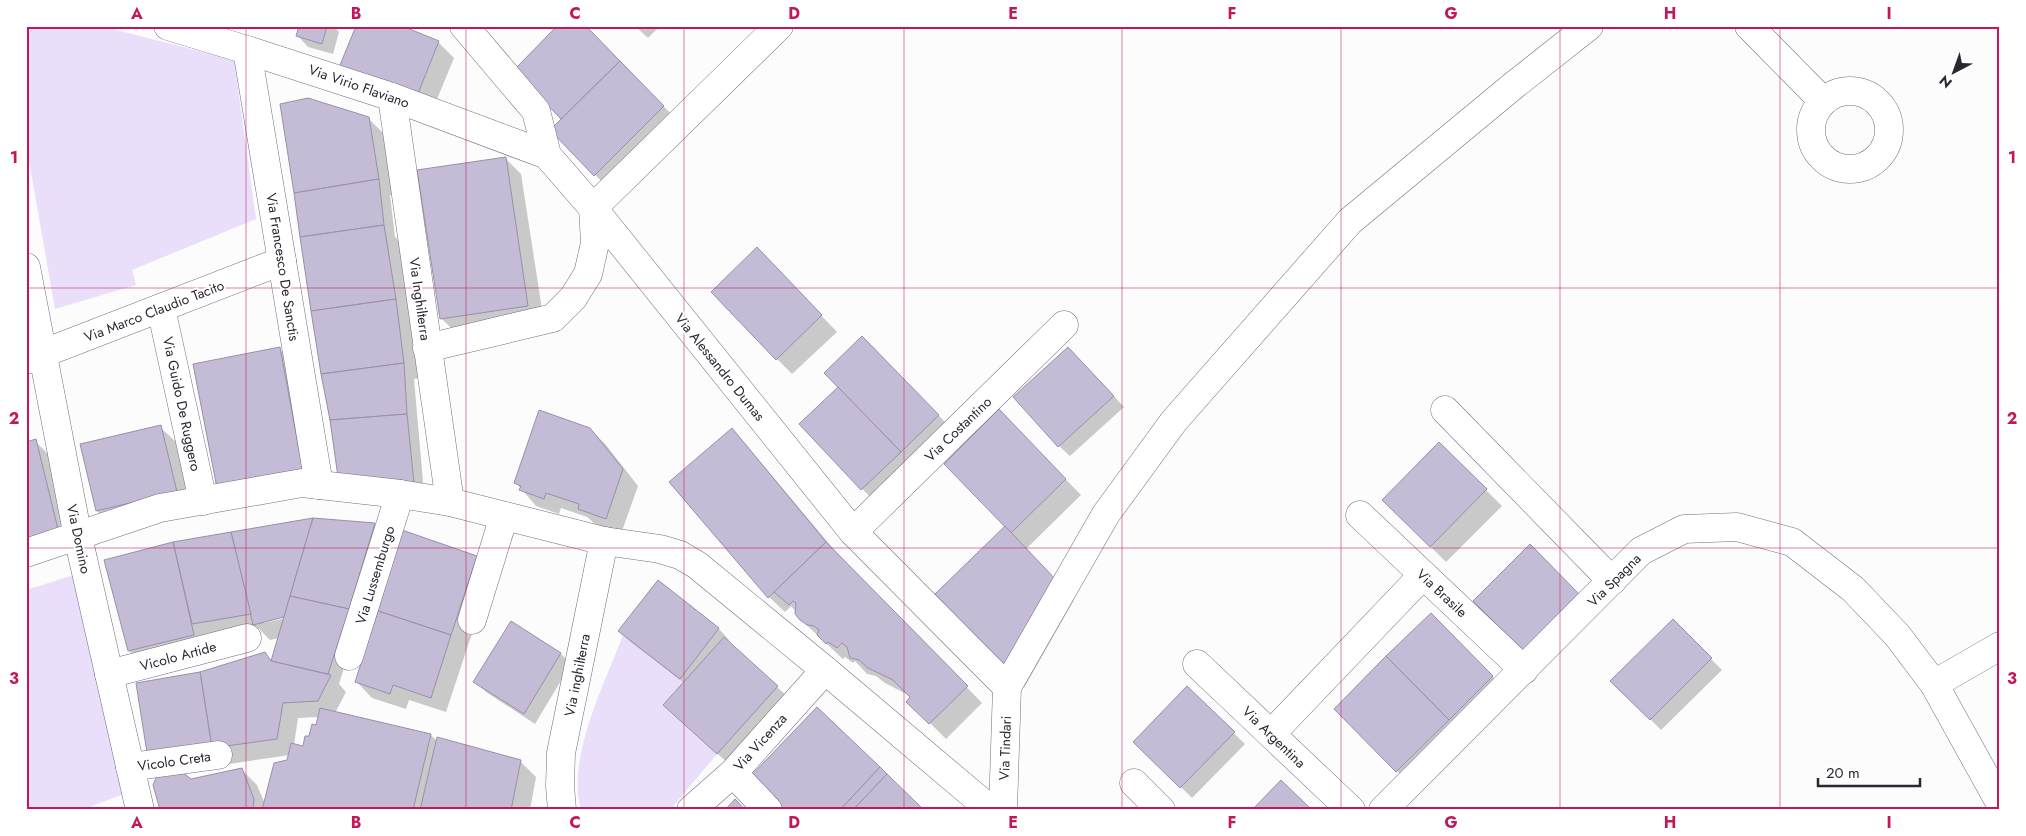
<svg xmlns="http://www.w3.org/2000/svg" width="2026" height="836" viewBox="0 0 2026 836" font-family="Jost,sans-serif">
<rect width="100%" height="100%" fill="#fcfcfc"/>
<g fill="#e9dffb">
<polygon points="26,26 101,26 234,60 256,219 132,270 136,285 55,309 26,144"/>
<polygon points="74,575 124,794 81,810 26,810 26,590"/>
<path d="M 623,635 L 683,682 L 663,705 L 717,754 L 670,810 L 581,810 C 566,758 605,683 623,635 Z"/>
</g>
<g fill="#0003" fill-rule="evenodd">
<polygon points="300,26 333,26 339,32 333,54 308,47 298,36"/>
<polygon points="585,26 679,122 610,190 551,130 563,119 516,70"/>
<polygon points="635,26 660,26 648,38"/>
<polygon points="438,42 454,58 430,116 355,86"/>
<polygon points="368,118 384,134 394,195 390,195 395,237 400,242 419,378 414,379 424,493 340,483 322,374"/>
<polygon points="505,158 521,174 544,322 457,334 441,318"/>
<polygon points="773,265 837,332 792,374 777,359"/>
<polygon points="862,338 954,431 873,500 800,424 838,389"/>
<polygon points="279,349 295,364 318,488 233,503"/>
<polygon points="1079,359 1124,407 1070,456 1059,446"/>
<polygon points="160,427 176,442 191,508 112,526 97,511"/>
<polygon points="1015,427 1081,495 1026,549 1074,600 1024,688 1008,673 1007,527"/>
<polygon points="590,429 606,445 638,486 621,534 595,524 587,517 561,508 559,514 536,506 516,483"/>
<polygon points="732,430 747,446 842,559 982,703 946,739 908,701 911,697 910,696 885,683 876,676 867,674 855,661 853,663 845,657 843,659 801,620 796,612 791,606 785,612 769,597 671,482"/>
<polygon points="35,441 51,457 74,548 26,560"/>
<polygon points="1439,444 1502,506 1446,562 1384,500"/>
<path d="M 374,524 L 385,535 L 339,684 L 346,692 L 335,713 L 431,735 L 437,741 L 520,761 L 536,777 L 530,810 L 162,810 L 191,781 L 241,769 L 257,785 L 265,804 L 288,761 L 290,755 L 229,764 L 224,759 L 200,673 L 265,654 L 272,661 L 279,638 L 270,640 L 256,626 L 206,634 L 209,650 L 145,666 L 129,651 L 173,544 L 176,547 ZM 285,616 L 286,618 L 264,623 L 264,621 ZM 319,717 L 317,727 L 304,748 L 294,745 L 298,718 Z"/>
<polygon points="476,557 492,573 446,712 409,700 406,709 372,698 357,682"/>
<polygon points="658,582 719,629 729,640 728,642 788,697 729,764 675,716 684,683 631,642 620,631"/>
<polygon points="1431,614 1508,692 1412,786 1335,709"/>
<polygon points="1673,621 1722,670 1661,730 1612,681"/>
<polygon points="561,654 571,664 535,724 486,692 475,682"/>
<polygon points="1187,688 1245,744 1192,798 1135,742"/>
</g>
<g fill="#c4bbd6" stroke="#998fa9">
<polygon points="299,26 327,26 322,44 296,36"/>
<polygon points="356,26 402,26 439,41 415,101 338,70"/>
<polygon points="557,26 586,26 620,61 561,119 514,70"/>
<polygon points="620,61 664,106 594,176 550,130"/>
<polygon points="308,98 369,117 379,179 294,193 280,104"/>
<polygon points="506,157 528,306 440,319 417,170"/>
<polygon points="379,179 384,225 300,237 294,193"/>
<polygon points="384,225 396,299 311,311 300,237"/>
<polygon points="757,247 822,315 776,360 711,292"/>
<polygon points="396,299 404,363 321,374 311,311"/>
<polygon points="862,336 939,415 901,452 824,373"/>
<polygon points="280,347 303,472 217,488 193,364"/>
<polygon points="1068,347 1114,396 1058,447 1013,397"/>
<polygon points="404,363 407,414 330,420 321,374"/>
<polygon points="838,387 901,452 861,490 799,424"/>
<polygon points="999,409 1066,479 1011,533 944,464"/>
<polygon points="539,410 590,428 623,469 606,519 578,509 579,504 546,493 544,499 519,490 521,486 514,483"/>
<polygon points="407,414 414,483 339,484 330,420"/>
<polygon points="161,425 177,492 96,511 80,444"/>
<polygon points="732,428 826,542 768,598 669,482"/>
<polygon points="36,439 59,533 26,541 26,442"/>
<polygon points="1439,442 1487,489 1430,547 1382,500"/>
<polygon points="313,518 284,617 253,625 231,532"/>
<polygon points="313,518 375,523 349,609 290,596"/>
<polygon points="1005,526 1059,583 1008,674 933,596"/>
<polygon points="402,530 477,556 451,635 378,611"/>
<polygon points="231,532 251,614 192,624 173,542"/>
<polygon points="173,542 194,635 128,651 104,560"/>
<polygon points="826,542 968,686 929,724 906,702 910,697 893,680 868,668 859,660 850,658 847,647 842,643 837,648 828,642 826,644 817,635 819,630 814,626 807,625 800,620 795,614 796,603 793,601 789,605 774,592"/>
<polygon points="1530,544 1579,594 1523,651 1473,601"/>
<polygon points="658,580 719,628 680,679 618,631"/>
<polygon points="290,596 349,609 328,674 271,661"/>
<polygon points="378,611 451,635 431,698 393,685 390,694 355,682"/>
<polygon points="1431,613 1493,676 1449,720 1386,656"/>
<polygon points="1673,619 1712,658 1650,720 1610,681"/>
<polygon points="511,621 561,653 524,714 473,682"/>
<polygon points="724,637 778,686 717,754 663,705"/>
<polygon points="265,652 271,661 331,675 318,701 283,703 277,739 212,748 200,672"/>
<polygon points="1386,656 1449,720 1396,772 1334,709"/>
<polygon points="200,672 212,748 148,759 136,683"/>
<polygon points="1187,686 1235,732 1180,788 1133,742"/>
<polygon points="817,707 880,767 840,810 775,810 745,782"/>
<polygon points="320,708 431,734 413,810 262,810 274,763 287,760 291,743 303,746 305,736 309,736 312,724 316,725"/>
<polygon points="437,737 521,760 511,810 420,810"/>
<polygon points="880,767 887,774 853,810 840,810"/>
<polygon points="242,768 254,799 253,810 160,810 153,785 158,773 178,769 191,779"/>
<polygon points="887,774 924,810 853,810"/>
<polygon points="1281,780 1312,810 1252,810"/>
<polygon points="735,799 745,810 725,810"/>
</g>
<g fill="none" stroke-linecap="round" stroke-linejoin="round">
<defs>
<g id="minor">
<polyline points="168,26 247,50 392,97 547,155"/>
<polyline points="464,26 536,111 547,155 593,208 853,532 1007,687"/>
<polyline points="1749,26 1823,101"/>
<polyline points="247,50 319,485"/>
<circle cx="1850" cy="130" r="39"/>
<polyline points="392,97 450,502"/>
<polyline points="26,267 78,537 140,810"/>
<polyline points="161,308 203,501"/>
<polyline points="427,348 553,318 573,298 588,274 595,243 593,208 779,26"/>
<polyline points="26,360 282,261"/>
<polyline points="1445,410 1612,581"/>
<polyline points="1360,515 1524,670"/>
<polyline points="853,532 1064,325"/>
<polyline points="26,553 160,508 302,483 400,494 450,502 604,541 660,549 680,555 697,565 825,670 991,810"/>
<polyline points="472,620 504,516"/>
<polyline points="349,656 400,494"/>
<polyline points="1197,664 1351,810"/>
<polyline points="109,674 247,638"/>
<polyline points="1934,684 2000,646"/>
<polyline points="1271,734 1423,575"/>
<polyline points="130,767 218,755"/>
<polyline points="733,773 768,810"/>
<polyline points="1134,783 1161,810"/>
<polyline points="562,810 560,786 561,753 604,541"/>
<polyline points="691,810 733,773 825,670"/>
<polyline points="1003,810 1007,687 1106,514 1174,421 1350,221 1513,86 1589,26"/>
<polyline points="1383,810 1641,551 1684,529 1737,527 1792,542 1853,589 1897,635 1934,684 2000,803"/>
</g>
</defs>
<use href="#minor" stroke="#746b83" stroke-width="29"/>
<use href="#minor" stroke="#fff" stroke-width="28"/>
</g>
<path fill="none" stroke="#c2185b" stroke-width="1" stroke-opacity="0.55" d="M 246,26 L 246,810M 466,26 L 466,810M 684,26 L 684,810M 904,26 L 904,810M 1122,26 L 1122,810M 1341,26 L 1341,810M 1560,26 L 1560,810M 1780,26 L 1780,810M 26,288 L 2000,288M 26,548 L 2000,548"/>
<g text-anchor="middle" stroke-width="4" stroke-linejoin="round" paint-order="stroke">
<g font-size="14" fill="#2b2732" stroke="#fff">
<text transform="translate(359 86) rotate(19)" y="5">Via Virio Flaviano</text>
<text transform="translate(283 267) rotate(81)" y="5">Via Francesco De Sanctis</text>
<text transform="translate(420 299) rotate(82)" y="5">Via Inghilterra</text>
<text transform="translate(154 311) rotate(-21)" y="5">Via Marco Claudio Tacito</text>
<text transform="translate(720 367) rotate(51)" y="5">Via Alessandro Dumas</text>
<text transform="translate(182 404) rotate(78)" y="5">Via Guido De Ruggero</text>
<text transform="translate(958 429) rotate(-44)" y="5">Via Costantino</text>
<text transform="translate(79 539) rotate(78)" y="5">Via Domino</text>
<text transform="translate(375 575) rotate(-73)" y="5">Via Lussemburgo</text>
<text transform="translate(1614 580) rotate(-45)" y="5">Via Spagna</text>
<text transform="translate(1442 593) rotate(43)" y="5">Via Brasile</text>
<text transform="translate(178 656) rotate(-15)" y="5">Vicolo Artide</text>
<text transform="translate(577 675) rotate(-79)" y="5">Via inghilterra</text>
<text transform="translate(1274 737) rotate(44)" y="5">Via Argentina</text>
<text transform="translate(760 742) rotate(-48)" y="5">Via Vicenza</text>
<text transform="translate(1005 748) rotate(-88)" y="5">Via Tindari</text>
<text transform="translate(174 761) rotate(-8)" y="5">Vicolo Creta</text>
</g>
</g>
<rect width="2026" height="836" fill="none" stroke="#ffffff" stroke-width="55"/>
<g transform="translate(1954 72) rotate(221)" stroke="#ffffff" stroke-width="4" paint-order="stroke">
<path d="M0-4L9 19L0 12L-9 19Z" fill="#2b2732"/>
<text y="-8" font-size="14" font-weight="bold" text-anchor="middle" fill="#2b2732">N</text>
</g>
<path d="M1818 778v8h102v-8" fill="none" stroke="#2b2732" stroke-width="2.5"/>
<text x="1826" y="778" font-size="15" fill="#2b2732" stroke="#ffffff" stroke-width="4" paint-order="stroke">20 m</text>
<rect x="28" y="28" width="1970" height="780" fill="none" stroke="#c2185b" stroke-width="2"/>
<g font-size="16" text-anchor="middle" font-weight="bold" fill="#c2185b">
<text x="137" y="19">A</text>
<text x="356" y="19">B</text>
<text x="575" y="19">C</text>
<text x="794" y="19">D</text>
<text x="1013" y="19">E</text>
<text x="1232" y="19">F</text>
<text x="1451" y="19">G</text>
<text x="1670" y="19">H</text>
<text x="1889" y="19">I</text>
<text x="14" y="163">1</text>
<text x="2012" y="163">1</text>
<text x="14" y="424">2</text>
<text x="2012" y="424">2</text>
<text x="14" y="684">3</text>
<text x="2012" y="684">3</text>
<text x="137" y="828">A</text>
<text x="356" y="828">B</text>
<text x="575" y="828">C</text>
<text x="794" y="828">D</text>
<text x="1013" y="828">E</text>
<text x="1232" y="828">F</text>
<text x="1451" y="828">G</text>
<text x="1670" y="828">H</text>
<text x="1889" y="828">I</text>
</g>
</svg>
